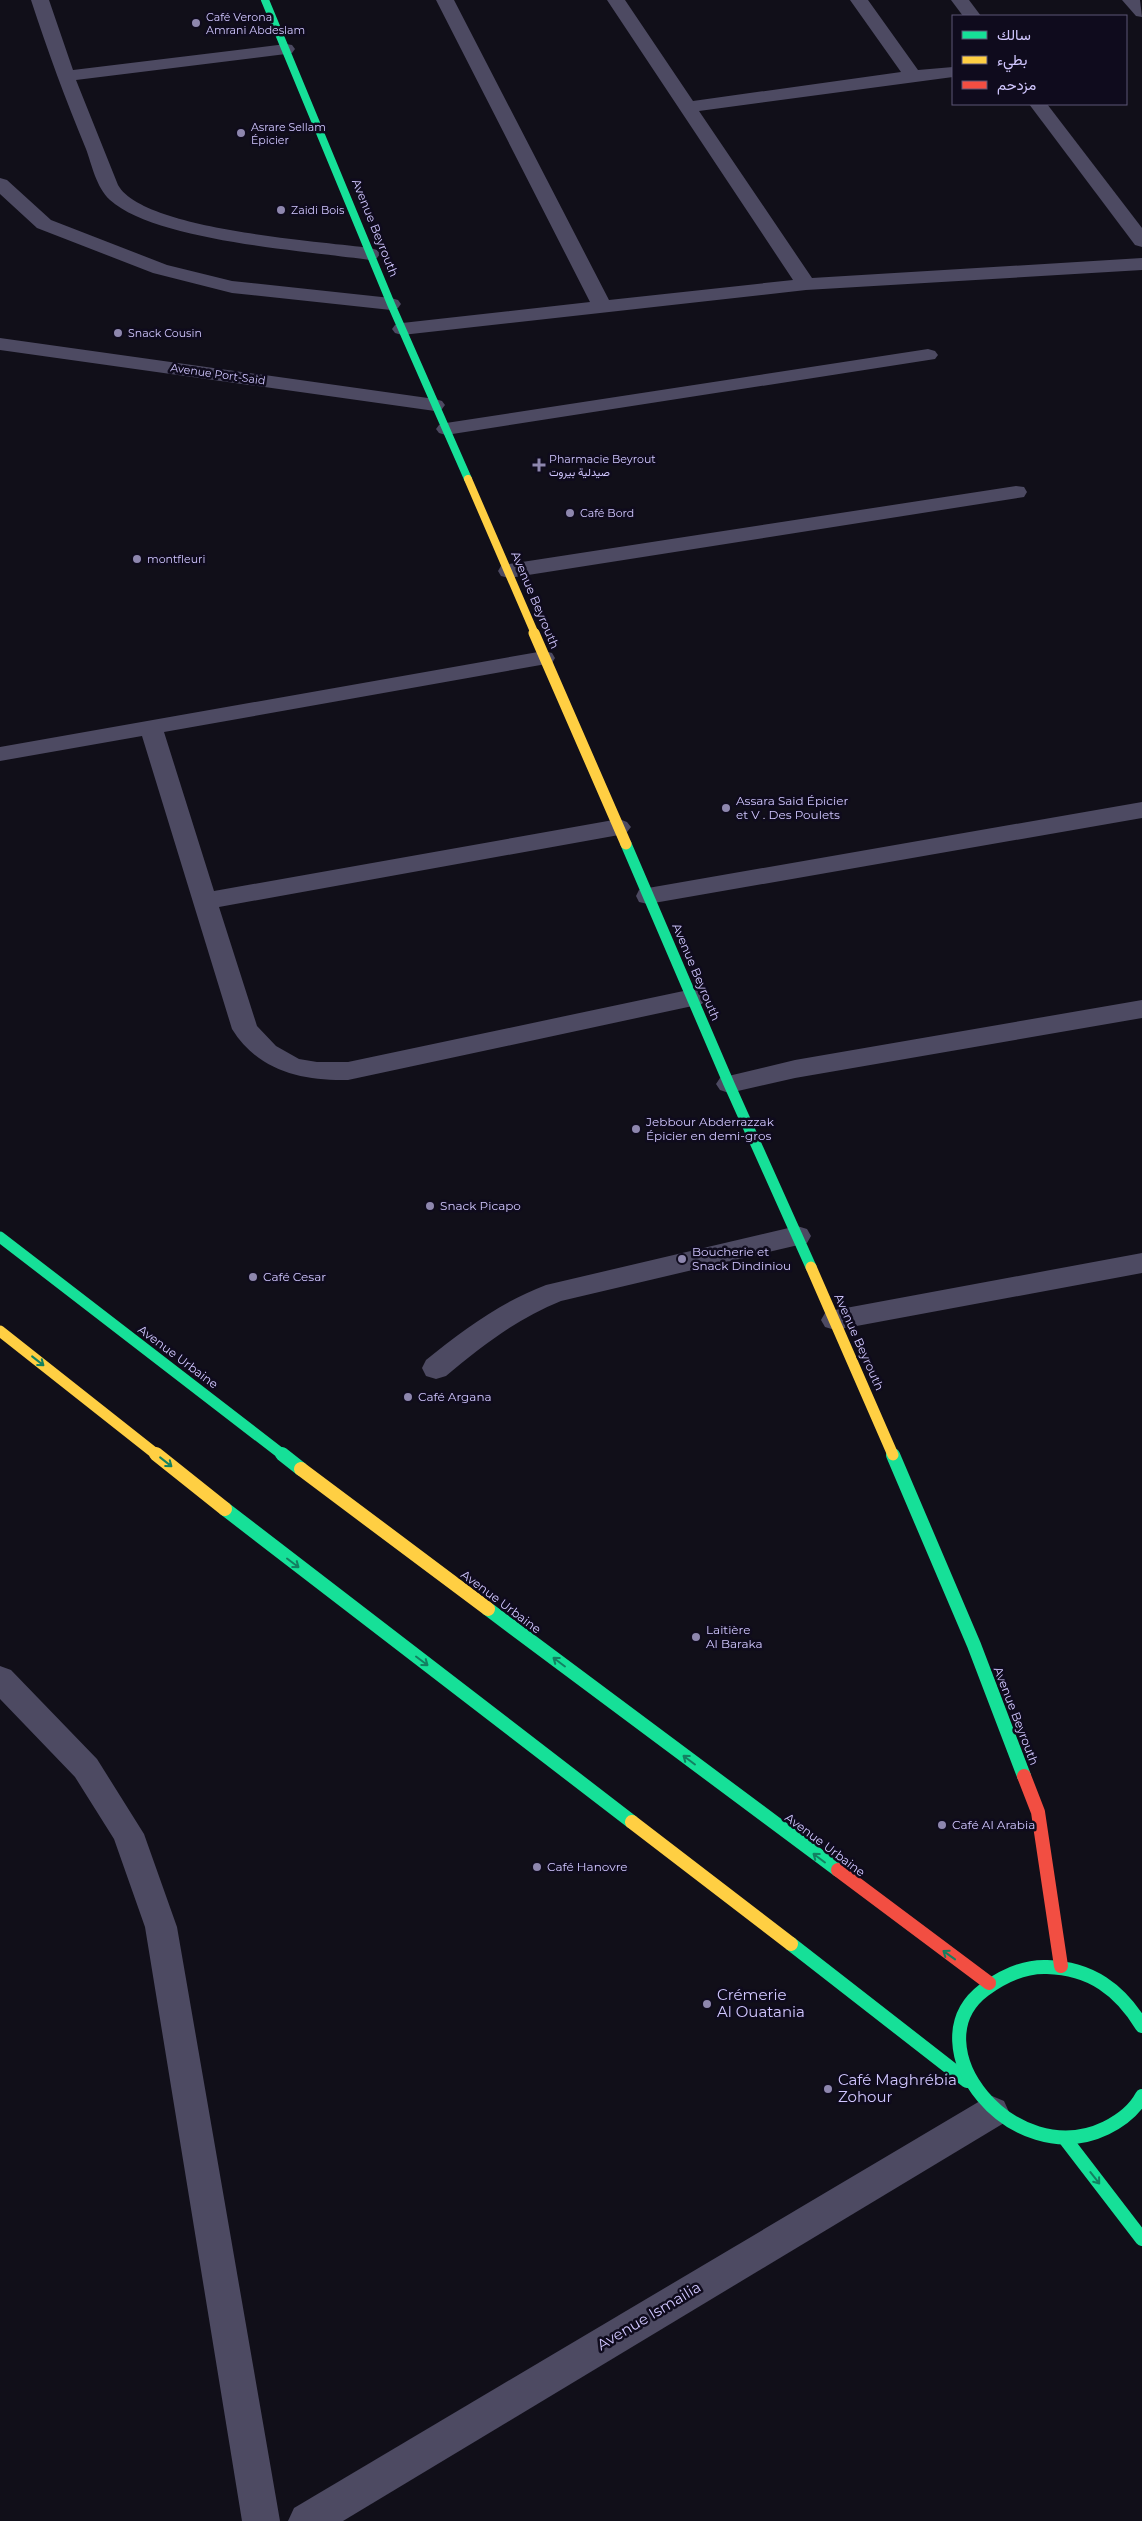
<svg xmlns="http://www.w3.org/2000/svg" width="1142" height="2521" viewBox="0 0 1142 2521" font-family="Montserrat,Vazirmatn,sans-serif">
<rect width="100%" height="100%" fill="#110f19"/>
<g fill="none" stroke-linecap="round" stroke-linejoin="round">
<path fill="#4d4a62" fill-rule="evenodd" d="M 31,0 L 49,0 L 73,70 L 286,44 L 292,45 L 295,49 L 292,53 L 286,54 L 76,80 L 118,185 C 143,230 319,241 370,248 L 377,250 L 380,254 L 377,258 L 370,260 C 307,251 155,241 110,200 C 96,187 92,165 86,149 C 65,98 48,52 31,0 Z"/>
<g fill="#4d4a62" fill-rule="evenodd">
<polygon points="436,0 454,0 609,300 793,280 607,0 625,0 693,101 901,72 850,0 868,0 918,70 953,67 953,77 699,111 812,278 1142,258 1142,270 806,290 402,335 395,333 392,329 395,325 402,323 590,302"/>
<polygon points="951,0 969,0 981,16 963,16"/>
<polygon points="1122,0 1140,0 1142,17 1136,16"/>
<polygon points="1029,104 1047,104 1142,228 1142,247 1135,245"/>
<polygon points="0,178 7,180 51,220 167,265 232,281 391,298 398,300 401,304 398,308 391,310 232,293 153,273 37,228 0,194"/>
<polygon points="0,338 435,399 442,401 445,405 442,409 435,411 0,350"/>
<polygon points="928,349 935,351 938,355 935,359 446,435 439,433 436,429 439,425 446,423"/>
<polygon points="1016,486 1024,487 1027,492 1024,497 509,578 501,576 498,571 501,566 509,564"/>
<path d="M 544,651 L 552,653 L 555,658 L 552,663 L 164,732 L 214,891 L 619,819 L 627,822 L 631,827 L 627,832 L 619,835 L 219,907 L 257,1026 L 276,1046 L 299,1059 L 317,1062 L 348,1062 L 693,989 L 702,992 L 706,998 L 702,1004 L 348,1080 C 302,1081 258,1071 232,1029 L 142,736 L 0,761 L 0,747 Z"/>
<polygon points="1142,802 1142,818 648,904 639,902 636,896 639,890 648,888"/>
<polygon points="1142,1000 1142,1018 795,1078 729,1093 720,1090 716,1084 720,1078 795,1060"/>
<path d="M 797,1226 L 807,1229 L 811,1236 L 807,1243 L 561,1301 C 518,1318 482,1346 446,1376 L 436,1379 L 426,1376 L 422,1368 L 426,1360 C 463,1330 501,1302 546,1285 Z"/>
<polygon points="1142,1253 1142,1273 835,1330 825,1327 821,1320 825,1313 835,1310"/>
<polygon points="0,1666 11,1670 97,1759 144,1834 177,1927 280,2521 242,2521 145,1927 114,1839 75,1777 0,1699"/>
<polygon points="992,2096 1004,2101 1009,2112 1004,2123 343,2521 288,2521 294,2508 980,2101"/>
</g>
<polyline stroke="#16e098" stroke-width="8" points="265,0 391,304 468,479"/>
<g stroke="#16e098" stroke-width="11">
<polyline points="626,844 729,1084 811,1267"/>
<polyline points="0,1237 283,1455"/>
</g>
<g stroke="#16e098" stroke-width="14">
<polyline points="282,1454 301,1469"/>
<polyline points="893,1455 974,1645 1024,1776"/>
<polyline points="225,1509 632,1822"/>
<polyline points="488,1609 838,1870"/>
<polyline points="791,1944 967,2081"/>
<path d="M 1142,2026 C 1120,1990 1091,1968 1047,1967 C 1024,1966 1003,1976 984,1990 C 911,2045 1013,2173 1106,2128 C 1120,2121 1134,2111 1142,2096"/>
<polyline points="1066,2140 1142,2239"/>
</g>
<polyline stroke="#ffcf43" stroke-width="8" points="468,479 535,634"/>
<g stroke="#ffcf43" stroke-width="11">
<polyline points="534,633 626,844"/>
<polyline points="811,1267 893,1455"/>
<polyline points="0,1331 157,1455"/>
</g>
<g stroke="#ffcf43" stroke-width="14">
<polyline points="156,1454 225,1509"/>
<polyline points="301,1469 488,1609"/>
<polyline points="632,1822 791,1944"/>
</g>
<g stroke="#f24e42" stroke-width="14">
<polyline points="1024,1776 1038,1812 1061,1966"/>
<polyline points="838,1870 989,1983"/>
</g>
</g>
<defs><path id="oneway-shaft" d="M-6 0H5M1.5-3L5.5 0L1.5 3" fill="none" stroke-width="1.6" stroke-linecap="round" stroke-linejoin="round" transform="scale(1.25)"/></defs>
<g stroke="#138061">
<use href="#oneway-shaft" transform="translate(38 1361) rotate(38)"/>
<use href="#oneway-shaft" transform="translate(166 1462) rotate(38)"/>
<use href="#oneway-shaft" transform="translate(293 1563) rotate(37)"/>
<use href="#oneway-shaft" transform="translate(422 1661) rotate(37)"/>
<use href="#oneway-shaft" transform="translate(559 1662) rotate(-143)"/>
<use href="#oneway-shaft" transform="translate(689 1760) rotate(-143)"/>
<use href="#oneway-shaft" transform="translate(819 1858) rotate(-143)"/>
<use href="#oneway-shaft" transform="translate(949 1955) rotate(-144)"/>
<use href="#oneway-shaft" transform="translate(1095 2178) rotate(52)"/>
</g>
<g fill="#8e87ae" stroke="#0f0b1d" stroke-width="2">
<circle cx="196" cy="23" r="5"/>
<circle cx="241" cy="133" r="5"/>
<circle cx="281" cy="210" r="5"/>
<circle cx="118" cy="333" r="5"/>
<path d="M536.5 457.5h5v5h5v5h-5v5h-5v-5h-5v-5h5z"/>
<circle cx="570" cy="513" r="5"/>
<circle cx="137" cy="559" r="5"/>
<circle cx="726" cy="808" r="5"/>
<circle cx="636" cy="1129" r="5"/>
<circle cx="430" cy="1206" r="5"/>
<circle cx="682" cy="1259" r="5"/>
<circle cx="253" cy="1277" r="5"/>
<circle cx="408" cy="1397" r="5"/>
<circle cx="696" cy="1637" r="5"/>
<circle cx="942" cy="1825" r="5"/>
<circle cx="537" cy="1867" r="5"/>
<circle cx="707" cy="2004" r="5"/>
<circle cx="828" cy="2089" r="5"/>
</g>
<g text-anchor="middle" stroke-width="5" stroke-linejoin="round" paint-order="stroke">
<g font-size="11" fill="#d1c7ff" stroke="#0f0b1d" text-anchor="start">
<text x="206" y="21">Café Verona<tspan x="206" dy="13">Amrani Abdeslam</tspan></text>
<text x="251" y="131">Asrare Sellam<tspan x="251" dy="13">Épicier</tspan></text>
<text x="291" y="214">Zaidi Bois</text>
<text x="128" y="337">Snack Cousin</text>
<text x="549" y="463">Pharmacie Beyrout<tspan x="549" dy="13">صيدلية بيروت</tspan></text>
<text x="580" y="517">Café Bord</text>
<text x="147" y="563">montfleuri</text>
</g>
<g font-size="11" fill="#d1c7ff" stroke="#0f0b1d">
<text transform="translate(218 374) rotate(8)" y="4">Avenue Port-Saïd</text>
</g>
<g font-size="12" fill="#d1c7ff" stroke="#0f0b1d">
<text transform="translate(375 228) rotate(68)" y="4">Avenue Beyrouth</text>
<text transform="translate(535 600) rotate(67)" y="4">Avenue Beyrouth</text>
<text transform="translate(696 972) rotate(67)" y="4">Avenue Beyrouth</text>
<text transform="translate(859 1342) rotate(66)" y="4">Avenue Beyrouth</text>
<text transform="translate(178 1357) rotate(37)" y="4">Avenue Urbaine</text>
<text transform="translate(501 1602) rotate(37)" y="4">Avenue Urbaine</text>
<text transform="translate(1016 1716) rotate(69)" y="4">Avenue Beyrouth</text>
<text transform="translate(825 1845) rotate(37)" y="4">Avenue Urbaine</text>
</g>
<g font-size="12" fill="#d1c7ff" stroke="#0f0b1d" text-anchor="start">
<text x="736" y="805">Assara Said Épicier<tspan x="736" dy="14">et V . Des Poulets</tspan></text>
<text x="646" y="1126">Jebbour Abderrazzak<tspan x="646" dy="14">Épicier en demi-gros</tspan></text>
<text x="440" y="1210">Snack Picapo</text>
<text x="692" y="1256">Boucherie et<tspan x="692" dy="14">Snack Dindiniou</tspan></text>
<text x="263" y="1281">Café Cesar</text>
<text x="418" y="1401">Café Argana</text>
<text x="706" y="1634">Laitière<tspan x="706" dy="14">Al Baraka</tspan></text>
<text x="952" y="1829">Café Al Arabia</text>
<text x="547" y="1871">Café Hanovre</text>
</g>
<g font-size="15" fill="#d1c7ff" stroke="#0f0b1d" text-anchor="start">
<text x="717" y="2000">Crémerie<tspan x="717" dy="17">Al Ouatania</tspan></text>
<text x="838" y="2085">Café Maghrébia<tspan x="838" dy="17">Zohour</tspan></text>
</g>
<g font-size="15" fill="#d1c7ff" stroke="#0f0b1d">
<text transform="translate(649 2316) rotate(-31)" y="5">Avenue Ismailia</text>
</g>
</g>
<rect x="952" y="15" width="175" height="90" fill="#0f0b1d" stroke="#5d5677"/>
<rect x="962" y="31" width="25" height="8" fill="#16e098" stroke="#5d5677"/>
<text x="997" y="40" font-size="15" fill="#d1c7ff">سالك</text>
<rect x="962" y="56" width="25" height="8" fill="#ffcf43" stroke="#5d5677"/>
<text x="997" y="65" font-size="15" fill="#d1c7ff">بطيء</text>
<rect x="962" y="81" width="25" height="8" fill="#f24e42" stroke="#5d5677"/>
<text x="997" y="90" font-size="15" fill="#d1c7ff">مزدحم</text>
</svg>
